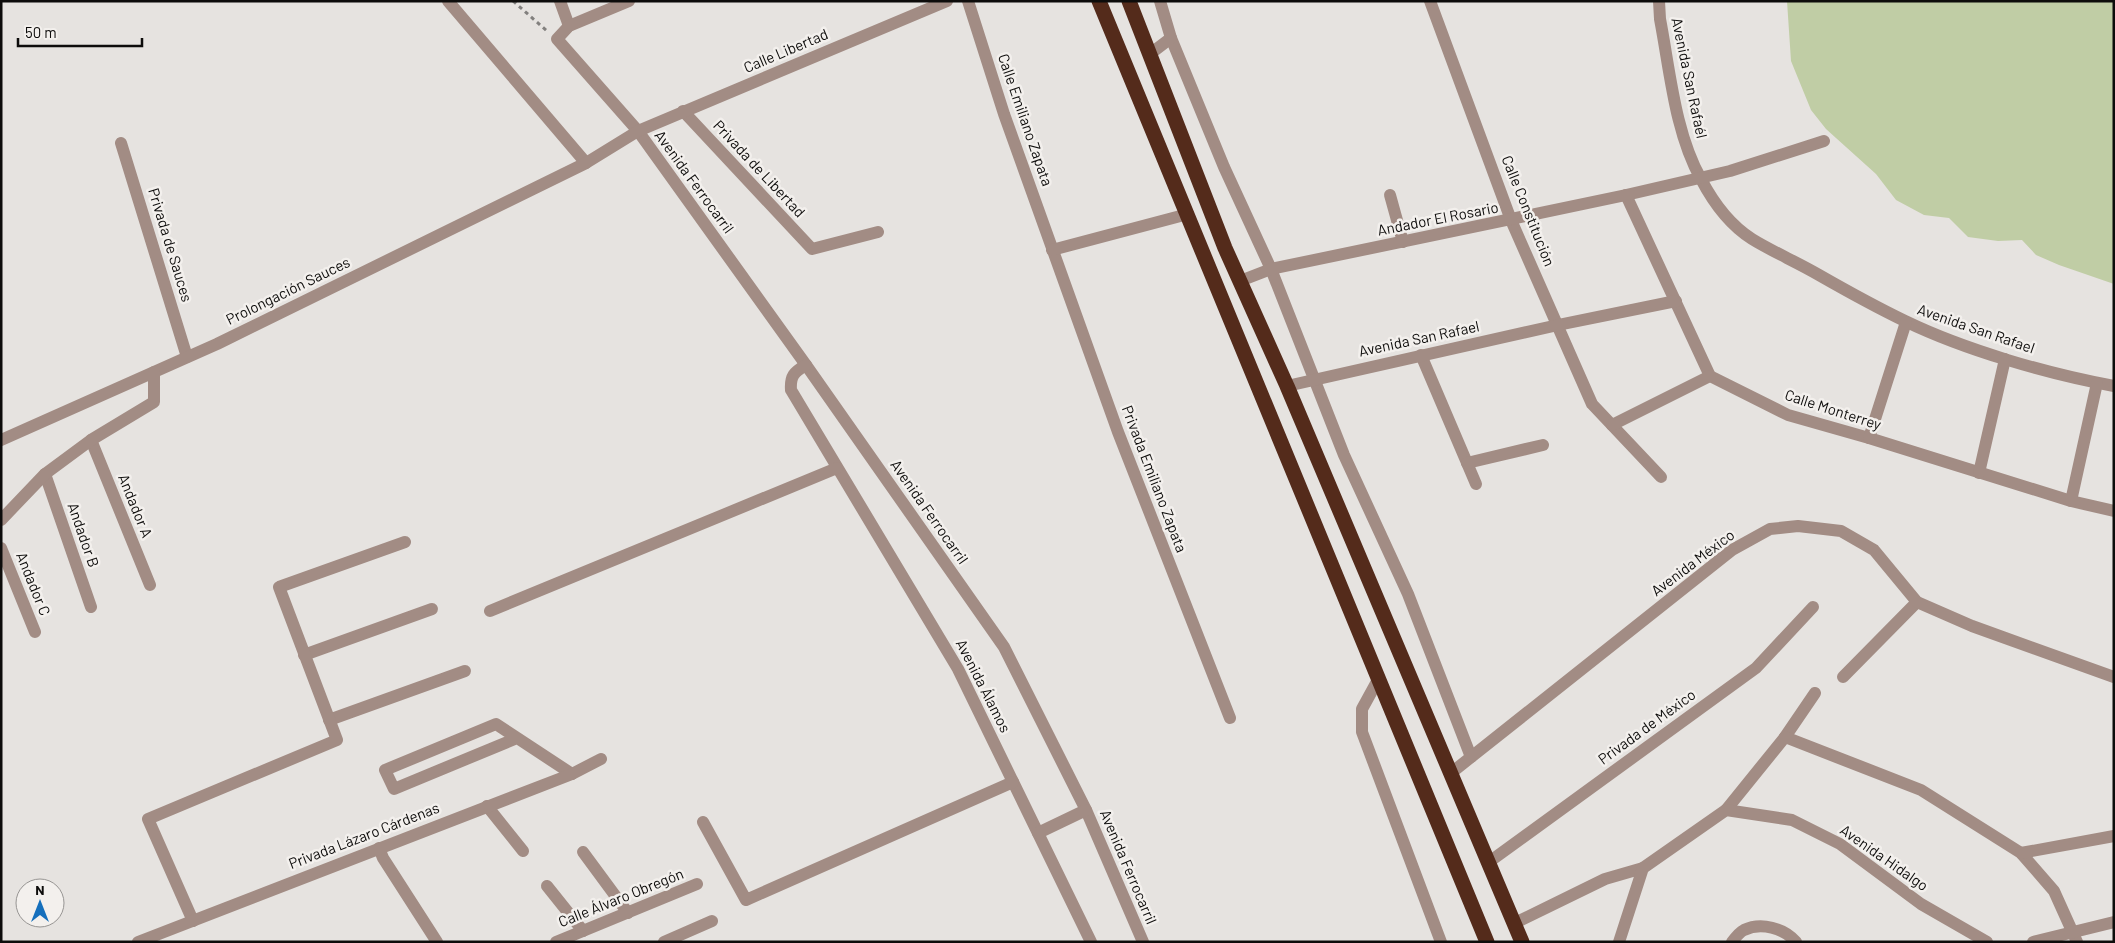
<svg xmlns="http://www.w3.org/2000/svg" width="2115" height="943" viewBox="0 0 2115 943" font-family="Barlow,sans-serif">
<rect width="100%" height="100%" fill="#e6e3e0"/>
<polygon fill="#c0cda5" points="1787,1 2114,1 2114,284 2059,265 2036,255 2022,240 1998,241 1968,237 1949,218 1924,215 1896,200 1876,174 1826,129 1811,110 1791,61"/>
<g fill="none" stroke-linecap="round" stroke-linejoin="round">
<polyline stroke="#82807e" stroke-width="3" stroke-dasharray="4 4" stroke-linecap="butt" points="513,1 547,31"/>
<g stroke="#a28c84" stroke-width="12">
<polyline points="448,1 586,163"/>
<polyline points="560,1 569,26"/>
<polyline points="629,1 569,26 557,39 638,131 806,365 1004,647 1086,810 1143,942"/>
<polyline points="968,1 1004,114 1118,432 1230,718"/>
<polyline points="1430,1 1511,220 1592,404 1661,477"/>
<path d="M 1659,1 L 1660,19 C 1670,71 1675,133 1701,179 C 1713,202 1730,225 1752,239 C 1773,252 1797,262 1819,275 C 1847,291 1876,307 1905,321 C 1965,350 2048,374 2114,386"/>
<polyline points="1171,38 1224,167 1271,269 1344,455 1408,594 1471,757"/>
<polyline points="1150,54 1171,38 1160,1"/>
<polyline points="683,111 812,249 878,232"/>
<polyline points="121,143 187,357"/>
<polyline points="1390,195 1403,242"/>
<polyline points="1626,195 1710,376 1788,415 1869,438 2071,501 2114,511"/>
<polyline points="1052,250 1188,214"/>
<polyline points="1240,281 1271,269 1626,195 1730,171 1824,141"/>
<polyline points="1421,355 1476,484"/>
<path d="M 806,365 C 794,372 790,376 791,390 L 958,669 L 1091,942"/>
<polyline points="1287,386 1558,325 1676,301"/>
<polyline points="1612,425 1710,376"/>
<polyline points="1869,438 1906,322"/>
<polyline points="1,440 217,344 586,163 638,131 947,1"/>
<polyline points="91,440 150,585"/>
<polyline points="1467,463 1543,445"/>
<polyline points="1979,473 2005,359"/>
<polyline points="45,474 91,607"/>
<polyline points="2071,501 2097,383"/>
<polyline points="1,520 45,474 91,440 154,402 154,372"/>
<polyline points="1,548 35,632"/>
<polyline points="490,611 837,468"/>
<polyline points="304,655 432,609"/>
<polyline points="1843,677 1917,602"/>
<polyline points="1379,678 1362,709 1362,732 1441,942"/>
<polyline points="329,720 465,671"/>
<polyline points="1785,737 1815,693"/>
<polyline points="517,738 394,789 385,770 496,724 572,774"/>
<polyline points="1451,773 1732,550 1770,529 1798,526 1841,531 1874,550 1917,602 1972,626 2114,677"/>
<polyline points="487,806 523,851"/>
<polyline points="1726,810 1785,737 1921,790 2021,853 2054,891 2077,942"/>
<polyline points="703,822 746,900 1013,782"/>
<polyline points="1038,833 1086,810"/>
<polyline points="379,848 383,858 437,942"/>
<polyline points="583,852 628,913"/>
<polyline points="2021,853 2114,836"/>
<polyline points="1489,862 1756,668 1813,607"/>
<polyline points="547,886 583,931"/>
<polyline points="193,921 148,819 337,740 279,587 405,542"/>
<polyline points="1515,923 1605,879 1643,868"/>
<polyline points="138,942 572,774 601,759"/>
<polyline points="556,942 697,884"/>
<polyline points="664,942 712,921"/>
<polyline points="1619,942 1643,868 1726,810 1792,820 1840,844 1921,904 1987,942"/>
<path d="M 1732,942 C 1735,938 1740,932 1744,930 C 1761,922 1784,928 1796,942"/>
<polyline points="2033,942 2114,922"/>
</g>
<g stroke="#542b1b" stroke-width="15">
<polyline points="1099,1 1487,942"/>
<polyline points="1129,1 1225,248 1287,386 1522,942"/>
</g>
</g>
<g text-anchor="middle" stroke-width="5" stroke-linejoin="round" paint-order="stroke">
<g font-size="15" fill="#0d0c0b" stroke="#f3f0ed">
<text transform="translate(786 51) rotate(-23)" y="5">Calle Libertad</text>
<text transform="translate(1689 78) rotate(78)" y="5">Avenida San Rafaél</text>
<text transform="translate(1025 120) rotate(71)" y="5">Calle Emiliano Zapata</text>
<text transform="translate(759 169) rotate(47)" y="5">Privada de Libertad</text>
<text transform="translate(694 182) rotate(54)" y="5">Avenida Ferrocarril</text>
<text transform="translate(1528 211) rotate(68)" y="5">Calle Constitución</text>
<text transform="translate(1438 219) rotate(-11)" y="5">Andador El Rosario</text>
<text transform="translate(170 245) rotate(73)" y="5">Privada de Sauces</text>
<text transform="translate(288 291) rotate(-26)" y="5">Prolongación Sauces</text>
<text transform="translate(1976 329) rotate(19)" y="5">Avenida San Rafael</text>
<text transform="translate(1419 339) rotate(-12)" y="5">Avenida San Rafael</text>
<text transform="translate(1833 410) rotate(18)" y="5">Calle Monterrey</text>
<text transform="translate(1154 479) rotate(69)" y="5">Privada Emiliano Zapata</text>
<text transform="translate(135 506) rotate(68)" y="5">Andador A</text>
<text transform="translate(929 512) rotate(55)" y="5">Avenida Ferrocarril</text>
<text transform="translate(83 535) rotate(71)" y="5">Andador B</text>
<text transform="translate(1693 563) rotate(-37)" y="5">Avenida México</text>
<text transform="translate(33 584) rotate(68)" y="5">Andador C</text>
<text transform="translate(983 686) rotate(63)" y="5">Avenida Álamos</text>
<text transform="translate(1647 727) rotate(-36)" y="5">Privada de México</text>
<text transform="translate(364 836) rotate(-21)" y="5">Privada Lázaro Cárdenas</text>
<text transform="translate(1884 858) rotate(35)" y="5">Avenida Hidalgo</text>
<text transform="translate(1128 867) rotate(67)" y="5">Avenida Ferrocarril</text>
<text transform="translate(621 898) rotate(-22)" y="5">Calle Álvaro Obregón</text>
</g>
</g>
<rect width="2115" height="943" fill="none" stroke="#0d0c0b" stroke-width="5"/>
<g transform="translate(40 903)"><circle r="24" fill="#f3f0ed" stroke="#979593"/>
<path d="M0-4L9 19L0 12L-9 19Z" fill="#156fbc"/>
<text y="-8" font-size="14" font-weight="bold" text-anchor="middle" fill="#0d0c0b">N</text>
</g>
<path d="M18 38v8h124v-8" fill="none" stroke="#0d0c0b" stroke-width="2.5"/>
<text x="25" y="38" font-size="15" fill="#0d0c0b" stroke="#f3f0ed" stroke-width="4" paint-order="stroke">50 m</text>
</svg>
